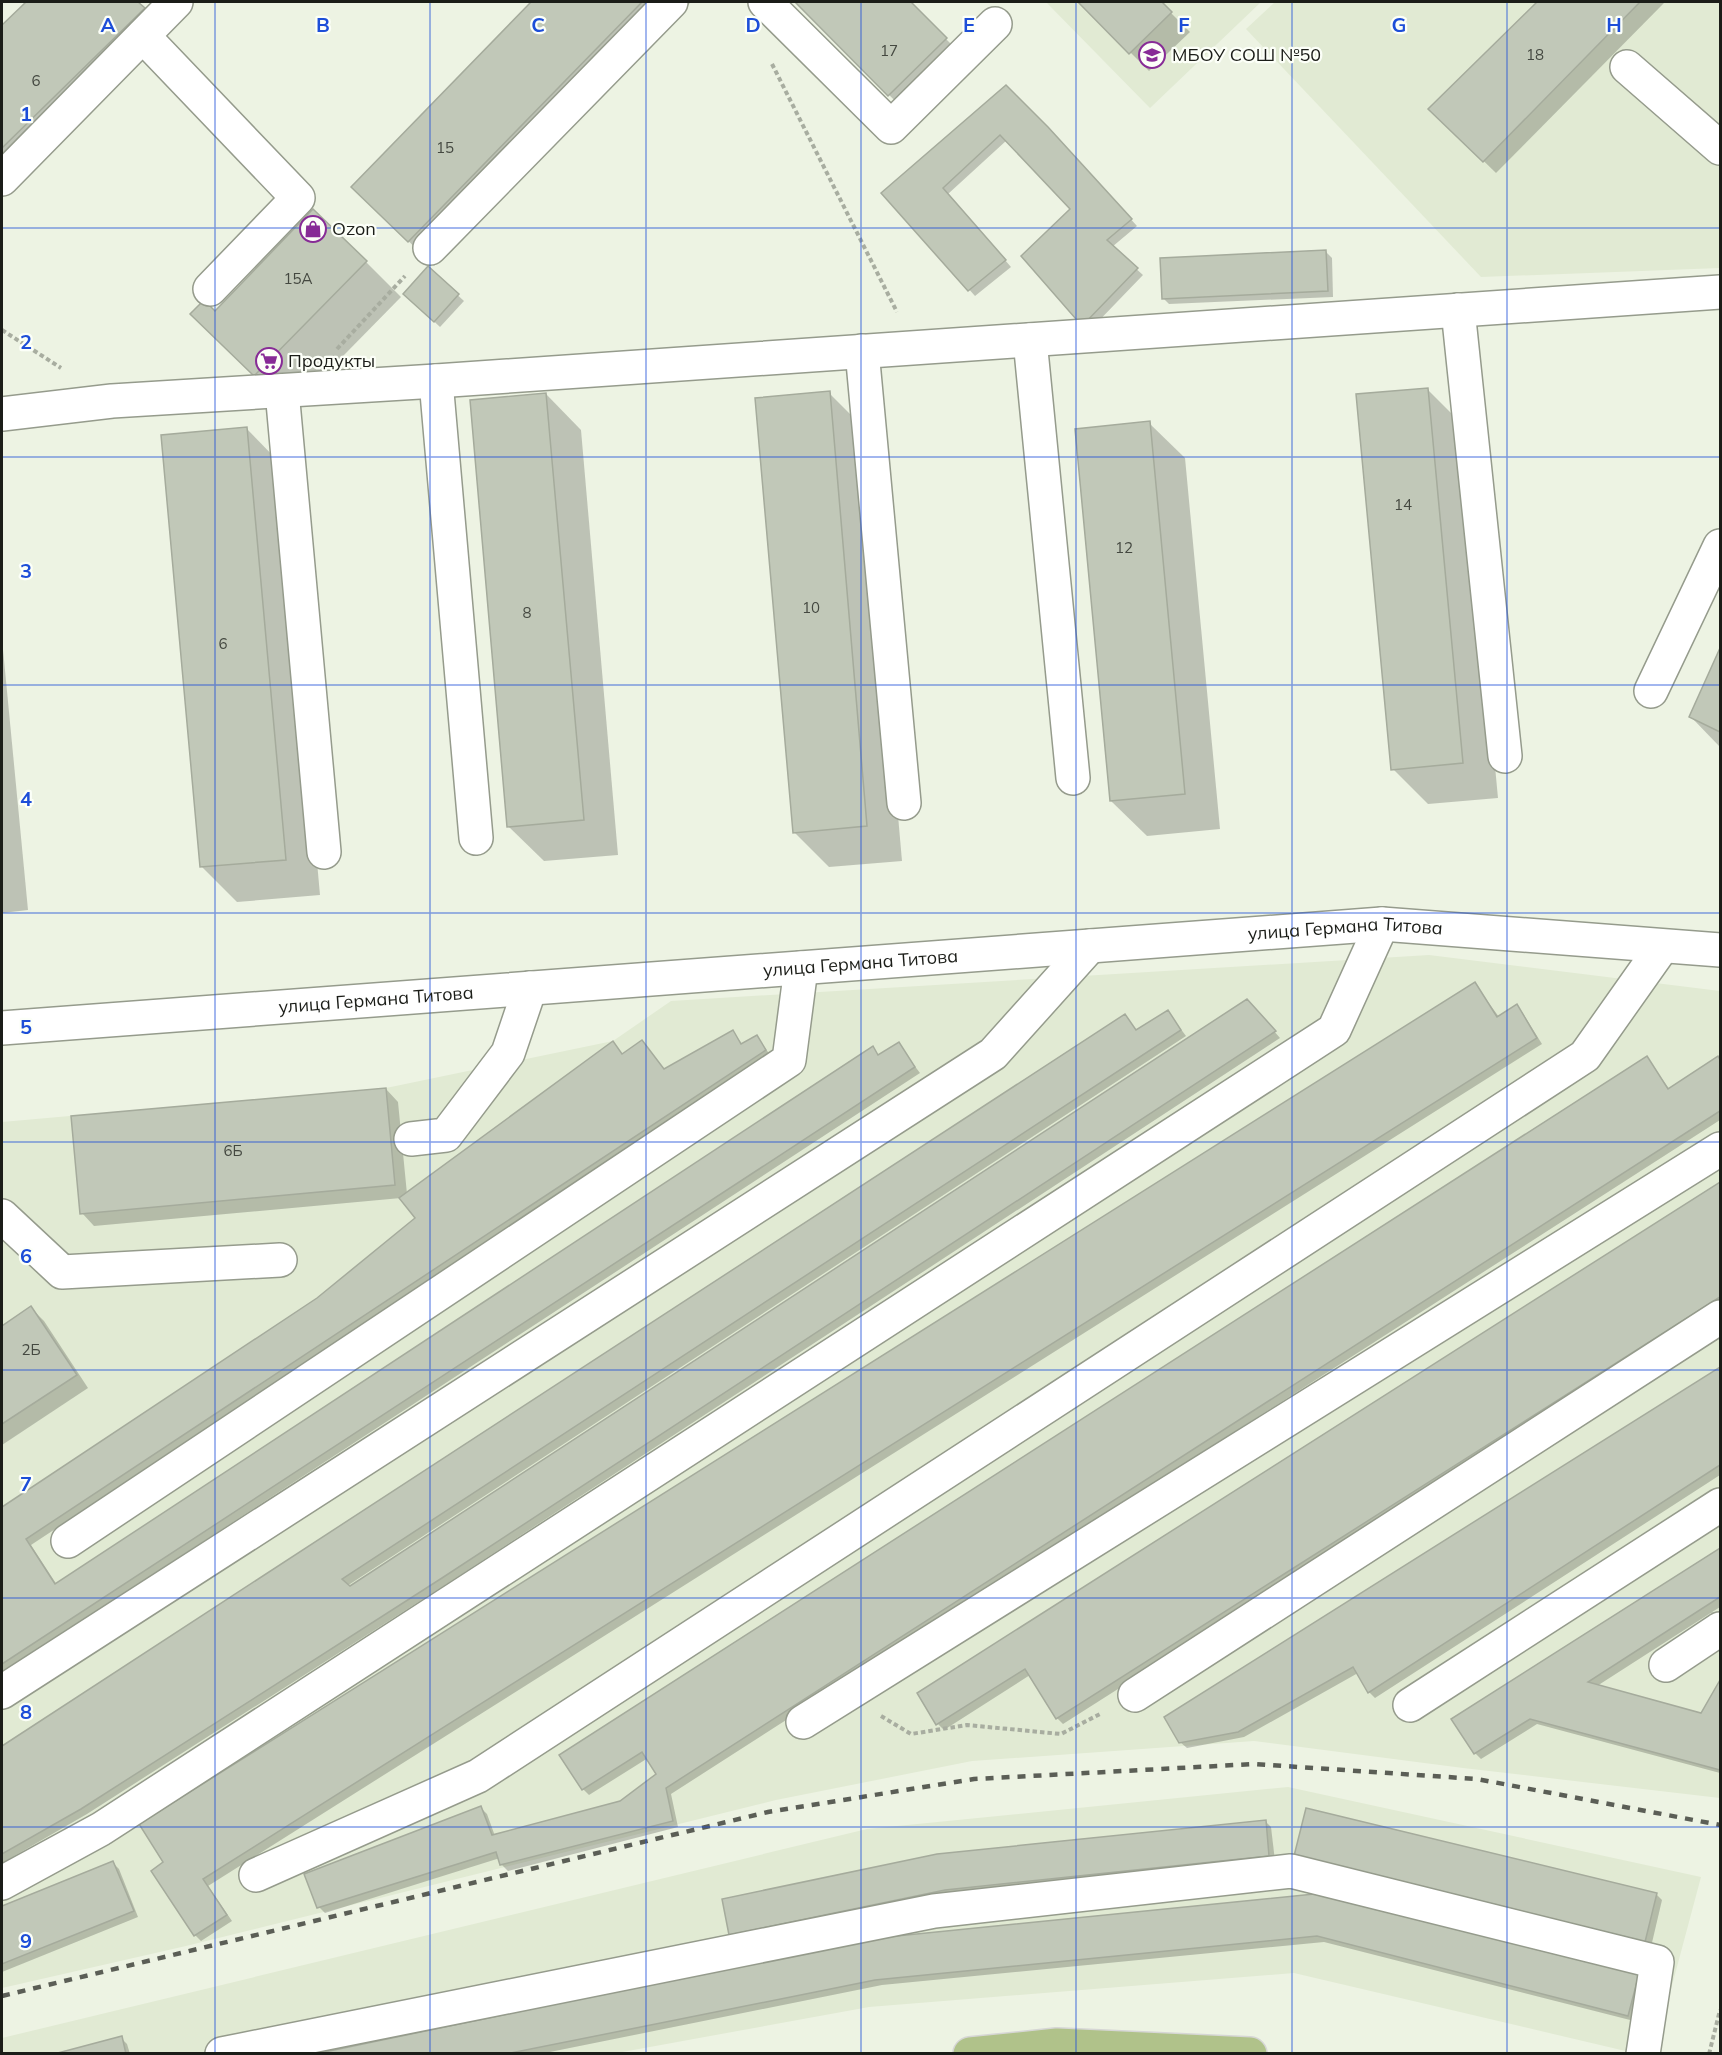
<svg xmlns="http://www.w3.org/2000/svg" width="1722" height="2055" viewBox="0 0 1722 2055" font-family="Mulish,sans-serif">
<rect width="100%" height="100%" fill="#edf3e3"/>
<g fill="#e1ead3">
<polygon points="1046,2 1261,2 1150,108"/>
<polygon points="1275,2 1720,2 1720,268 1481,277 1246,29"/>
<polygon points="1429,955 1720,991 1720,1798 1463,1768 1254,1741 972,1761 776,1800 186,1946 2,1988 2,1122 386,1088 613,1041 671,1001"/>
<polygon points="1288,1787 1701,1877 1654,2053 1634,2053 1294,1973 869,2007 617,2053 2,2054 2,2038 867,1829"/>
</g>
<g fill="#0003">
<polygon points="28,2 137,2 169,34 2,197 2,27"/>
<polygon points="533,2 690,3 434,266 353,187"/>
<polygon points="797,2 909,2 971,64 914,120"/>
<polygon points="1080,2 1160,2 1190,32 1149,71"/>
<polygon points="1539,2 1665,2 1496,173 1430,109"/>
<polygon points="1006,87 1054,135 1137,226 1112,247 1143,275 1089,331 1072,209 1007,140 948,194 1011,267 975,296 883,193"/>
<polygon points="1326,252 1332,258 1333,297 1169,304 1163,298"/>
<polygon points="366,262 401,297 290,410 227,349 215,313"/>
<polygon points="428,268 464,301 440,327 405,294"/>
<polygon points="1427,389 1463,425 1498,798 1428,804 1393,769"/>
<polygon points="829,393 864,428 902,861 829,867 794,832"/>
<polygon points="546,394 581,430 618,855 544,861 508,826"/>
<polygon points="1149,423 1185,458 1220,829 1147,836 1111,801"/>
<polygon points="246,428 281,464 320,895 237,902 201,866"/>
<polygon points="2,639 28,910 2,913"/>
<polygon points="1720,653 1720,747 1691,717"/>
<polygon points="1475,984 1499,1017 1516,1006 1522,1012 1542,1044 208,1886 232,1921 201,1941 195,1935 153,1871"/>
<polygon points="1253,1007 1280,1038 448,1583 87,1814 2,1863 2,1748 1125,1016 1137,1031 1168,1012 1186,1036 347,1586 350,1588"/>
<polygon points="733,1032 743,1045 756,1036 771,1056 31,1545 57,1585 872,1048 879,1056 898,1044 920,1073 2,1673 2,1509 318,1300 417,1218 401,1198 94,1226 82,1213 386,1089 398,1102 407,1194 613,1043 623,1056 642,1042 665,1071"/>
<polygon points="1647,1058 1670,1090 1718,1058 1720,1061 1720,1120 671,1794 678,1827 508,1871 502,1865 500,1858 325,1913 319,1907 481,1808 487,1814 495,1836 621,1803 658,1774 648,1758 589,1795 583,1789"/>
<polygon points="1720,1184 1720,1306 1063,1724 1057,1718 1030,1675 944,1730 938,1724 919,1694"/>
<polygon points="31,1308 44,1321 88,1388 2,1445 2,1328"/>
<polygon points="1720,1369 1720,1475 1375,1698 1369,1692 1358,1673 1244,1737 1187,1748 1180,1742 1166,1718"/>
<polygon points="1720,1550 1720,1607 1597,1686 1701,1715 1720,1683 1720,1773 1537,1724 1481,1759 1475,1753 1454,1720"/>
<polygon points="1307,1810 1656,1894 1662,1900 1651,1947"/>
<polygon points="1265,1821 1271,1827 1275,1861 736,1941 730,1935"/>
<polygon points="113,1863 119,1869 138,1917 2,1972 2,1907"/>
<polygon points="1323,1894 1638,1975 1634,2021 1324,1942 882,1985 540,2054 322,2054"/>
<polygon points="121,2038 127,2044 130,2054 60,2054"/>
</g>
<g fill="#c1c8b8" stroke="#a5ab9c" stroke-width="1.5">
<polygon points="26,2 138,2 145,8 2,148 2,25"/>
<polygon points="531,2 642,2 408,242 351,187"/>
<polygon points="795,2 911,2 947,38 888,96"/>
<polygon points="1078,2 1162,2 1172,12 1129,54"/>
<polygon points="1537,2 1640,2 1483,162 1428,109"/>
<polygon points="1006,85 1048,127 1132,219 1107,240 1138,268 1082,326 1021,256 1070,209 1000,135 943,188 1006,260 968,291 881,193"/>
<polygon points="313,209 367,261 254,376 190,314 204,300 215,311"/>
<polygon points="1326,250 1328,291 1162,299 1160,258"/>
<polygon points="428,266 459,294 434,322 403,294"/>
<polygon points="1428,388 1463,763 1391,770 1356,394"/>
<polygon points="830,391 867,826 793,833 755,398"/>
<polygon points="546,393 584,820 507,827 470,400"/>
<polygon points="1150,421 1185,794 1110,801 1075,429"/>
<polygon points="247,427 286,860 200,867 161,435"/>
<polygon points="1720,648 1720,732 1689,717"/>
<polygon points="1475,982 1497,1017 1517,1004 1537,1038 203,1879 227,1915 194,1936 151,1871 163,1862 139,1824"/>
<polygon points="1247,999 1276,1031 442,1578 81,1809 2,1854 2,1746 1125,1014 1136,1030 1168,1010 1181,1030 342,1579 350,1586"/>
<polygon points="733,1030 741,1044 757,1035 766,1050 26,1539 55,1584 873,1046 878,1055 899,1042 915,1067 2,1664 2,1507 317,1298 415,1218 399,1198 613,1041 622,1054 642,1040 664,1069"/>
<polygon points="1647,1056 1668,1089 1718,1056 1720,1060 1720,1111 666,1788 673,1821 500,1865 496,1852 317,1908 304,1874 481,1806 492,1835 620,1801 656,1774 642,1752 582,1790 559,1755"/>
<polygon points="386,1088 395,1185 80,1214 71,1116"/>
<polygon points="1720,1182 1720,1297 1056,1719 1025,1669 936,1725 917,1693"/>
<polygon points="31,1306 77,1375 2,1424 2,1326"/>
<polygon points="1720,1367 1720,1465 1368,1693 1353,1667 1238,1732 1179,1743 1164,1717"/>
<polygon points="1720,1548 1720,1597 1588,1682 1701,1713 1720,1680 1720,1770 1530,1719 1474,1754 1451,1719"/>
<polygon points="1306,1808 1657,1893 1645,1942 1294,1856"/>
<polygon points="1266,1820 1269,1856 945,1890 729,1935 722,1899 937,1854"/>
<polygon points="113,1861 134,1911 2,1964 2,1906"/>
<polygon points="1324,1893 1639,1974 1628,2016 1317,1936 875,1980 506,2054 315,2054 867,1939"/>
<polygon points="122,2036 126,2054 54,2054"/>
</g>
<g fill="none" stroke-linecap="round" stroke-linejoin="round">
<defs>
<g id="minor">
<polyline points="765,2 891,127 995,24"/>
<polyline points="143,36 298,198 210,289"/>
<polyline points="1627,67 1720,148"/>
<polyline points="2,179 176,2"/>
<polyline points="430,248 671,2"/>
<polyline points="1458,310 1505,756"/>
<polyline points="1030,340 1073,778"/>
<polyline points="862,351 904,803"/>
<polyline points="436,381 476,838"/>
<polyline points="282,391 324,852"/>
<polyline points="2,414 112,401 436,381 1720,292"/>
<polyline points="1651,691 1720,546"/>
<path id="s1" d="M 2,1028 L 1382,924 L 1720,950"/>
<polyline points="411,1139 446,1135 508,1053 530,988"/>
<polyline points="2,1216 62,1272 280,1260"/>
<polyline points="68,1541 789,1060 801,968"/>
<polyline points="1666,1665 1720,1629"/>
<polyline points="2,1692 993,1054 1090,946"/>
<polyline points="1135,1695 1720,1317"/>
<polyline points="1410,1705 1720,1505"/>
<polyline points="803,1722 1720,1149"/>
<polyline points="256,1875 478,1776 1585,1056 1662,947"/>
<polyline points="2,1883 101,1829 1334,1030 1382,924"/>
<polyline points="222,2054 934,1911 1291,1871 1657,1962 1643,2054"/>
</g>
<polyline id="major" points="970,2054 1057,2045 1250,2054"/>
</defs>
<use href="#minor" stroke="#959b8c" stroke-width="36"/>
<use href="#major" stroke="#d6d6d5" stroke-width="36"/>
<g stroke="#a8ada0" stroke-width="4" stroke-dasharray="4.5 3" stroke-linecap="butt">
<polyline points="772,64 897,312"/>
<polyline points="2,330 61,368"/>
<polyline points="337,349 405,276"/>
<polyline points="881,1716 911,1734 967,1725 1061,1734 1102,1713"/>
<polyline points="1709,2054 1720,2010"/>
</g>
<use href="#minor" stroke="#fff" stroke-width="33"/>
<use href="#major" stroke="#b0c28a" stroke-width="33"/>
<polyline stroke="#5b5e56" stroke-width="4.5" stroke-dasharray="8 8" stroke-linecap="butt" points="2,1996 768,1812 974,1779 1254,1764 1477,1779 1720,1825"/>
</g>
<path fill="none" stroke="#1d4ed8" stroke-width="1.5" stroke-opacity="0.55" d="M 215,2 L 215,2054M 430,2 L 430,2054M 646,2 L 646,2054M 861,2 L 861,2054M 1076,2 L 1076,2054M 1292,2 L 1292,2054M 1507,2 L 1507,2054M 2,228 L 1720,228M 2,457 L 1720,457M 2,685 L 1720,685M 2,913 L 1720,913M 2,1142 L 1720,1142M 2,1370 L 1720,1370M 2,1598 L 1720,1598M 2,1827 L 1720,1827"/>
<defs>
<symbol id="school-ring" viewBox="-11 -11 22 22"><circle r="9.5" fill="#fcfff8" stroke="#872b96" stroke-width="1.5"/><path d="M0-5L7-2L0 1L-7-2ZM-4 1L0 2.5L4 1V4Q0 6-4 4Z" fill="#872b96"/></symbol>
<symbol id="shop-ring" viewBox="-11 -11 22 22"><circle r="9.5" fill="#fcfff8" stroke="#872b96" stroke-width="1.5"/><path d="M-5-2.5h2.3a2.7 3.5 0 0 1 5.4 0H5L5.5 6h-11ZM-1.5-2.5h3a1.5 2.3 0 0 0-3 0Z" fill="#872b96"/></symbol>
<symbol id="supermarket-ring" viewBox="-11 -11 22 22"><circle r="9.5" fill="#fcfff8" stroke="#872b96" stroke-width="1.5"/><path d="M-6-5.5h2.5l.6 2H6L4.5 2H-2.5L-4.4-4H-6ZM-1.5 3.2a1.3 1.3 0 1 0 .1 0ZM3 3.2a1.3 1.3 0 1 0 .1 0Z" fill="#872b96"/></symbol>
</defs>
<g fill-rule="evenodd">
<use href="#school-ring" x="1137" y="40" width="30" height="30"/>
<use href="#shop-ring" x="298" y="214" width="30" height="30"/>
<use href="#supermarket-ring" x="254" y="346" width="30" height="30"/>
</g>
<g text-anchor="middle" stroke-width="4.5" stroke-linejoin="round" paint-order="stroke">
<g font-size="15" fill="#444840">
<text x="889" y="56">17</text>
<text x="1535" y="60">18</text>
<text x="36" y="86">6</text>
<text x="445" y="153">15</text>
<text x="298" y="284">15А</text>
<text x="1403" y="510">14</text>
<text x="1124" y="553">12</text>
<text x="811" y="613">10</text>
<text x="527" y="618">8</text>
<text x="223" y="649">6</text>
<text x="233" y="1156">6Б</text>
<text x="31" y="1355">2Б</text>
</g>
<g font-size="18" fill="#1b1d18" stroke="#fcfff8" text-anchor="start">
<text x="1172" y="61">МБОУ СОШ №50</text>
<text x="332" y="235">Ozon</text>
<text x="288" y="367">Продукты</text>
</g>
<g font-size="18" fill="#1b1d18" stroke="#fcfff8">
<text dy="6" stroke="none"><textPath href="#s1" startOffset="1347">улица Германа Титова</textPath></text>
<text dy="6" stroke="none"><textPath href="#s1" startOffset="861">улица Германа Титова</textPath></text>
<text dy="6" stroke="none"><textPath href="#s1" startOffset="375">улица Германа Титова</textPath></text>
</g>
</g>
<g font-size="20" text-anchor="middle" font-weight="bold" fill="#1d4ed8" stroke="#fcfff8" stroke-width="4.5" stroke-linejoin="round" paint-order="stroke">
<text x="108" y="32">A</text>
<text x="323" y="32">B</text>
<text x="538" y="32">C</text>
<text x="753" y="32">D</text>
<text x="969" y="32">E</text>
<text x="1184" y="32">F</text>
<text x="1399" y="32">G</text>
<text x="1614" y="32">H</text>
<text x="26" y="121">1</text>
<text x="26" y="349">2</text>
<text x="26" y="578">3</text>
<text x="26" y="806">4</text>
<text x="26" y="1034">5</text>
<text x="26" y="1263">6</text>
<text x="26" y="1491">7</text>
<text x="26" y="1719">8</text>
<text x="26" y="1948">9</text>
</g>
<rect width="1722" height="2055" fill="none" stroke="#1b1d18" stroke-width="6"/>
</svg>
